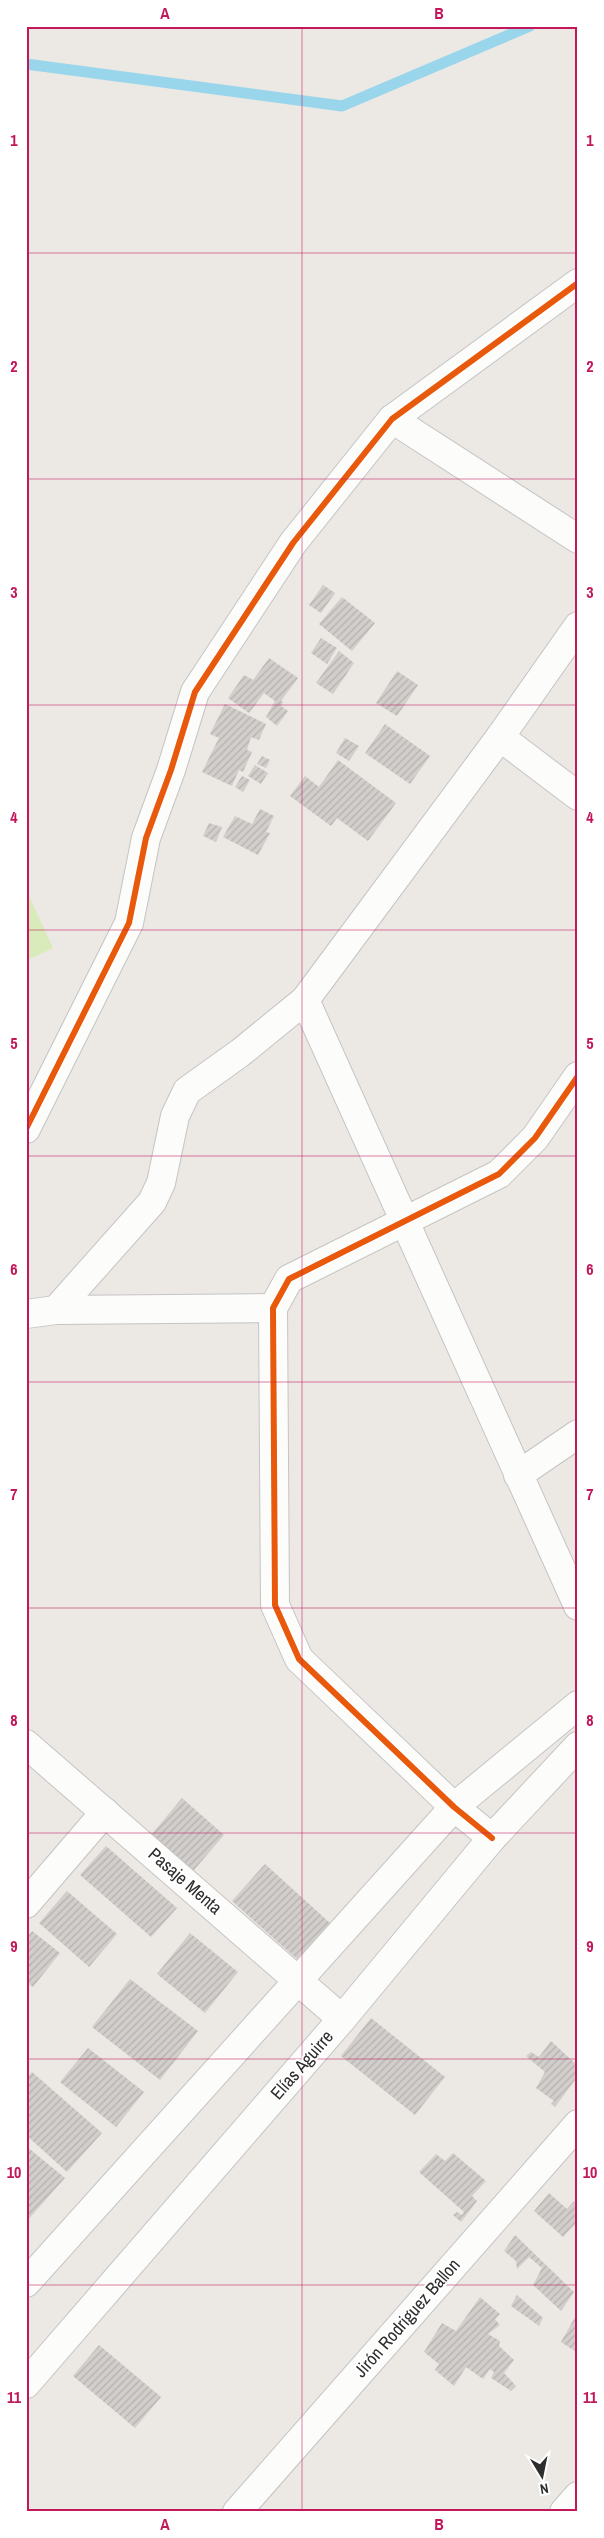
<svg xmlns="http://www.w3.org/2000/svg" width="604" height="2538" viewBox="0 0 604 2538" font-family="'Archivo Narrow',sans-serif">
<defs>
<pattern id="building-hatch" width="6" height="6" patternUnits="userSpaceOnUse" patternTransform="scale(1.25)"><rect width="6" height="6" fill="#d1cecb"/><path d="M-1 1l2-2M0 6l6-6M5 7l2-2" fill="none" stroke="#b4b1af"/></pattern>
</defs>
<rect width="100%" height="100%" fill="#ece8e4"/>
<polygon fill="#d9eabb" points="26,890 53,948 26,961"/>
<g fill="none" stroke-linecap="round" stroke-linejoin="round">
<polyline stroke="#99d6ec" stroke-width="11" points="26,64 342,106 530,26"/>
</g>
<g fill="url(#building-hatch)">
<polygon points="323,585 335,593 321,613 309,605"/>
<polygon points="342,597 375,623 352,651 319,624"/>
<polygon points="321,638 337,648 327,664 311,653"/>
<polygon points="339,651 354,663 333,694 316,683"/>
<polygon points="269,658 298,678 281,701 283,702 281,706 288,711 277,726 266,717 275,701 264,693 249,713 228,698 244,675 253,680"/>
<polygon points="397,671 418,685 397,716 376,703"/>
<polygon points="225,704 266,724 259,740 251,737 247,750 252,752 243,772 239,770 232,786 202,772 219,738 210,734"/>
<polygon points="385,724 430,756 410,784 365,753"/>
<polygon points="345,738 359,746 349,761 336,753"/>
<polygon points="262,756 270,760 266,768 257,764"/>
<polygon points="338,760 396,803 368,841 337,818 331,826 290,796 305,776 319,787"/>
<polygon points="255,765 268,773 261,784 248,776"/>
<polygon points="242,776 250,780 243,792 235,787"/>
<polygon points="260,809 274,816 266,832 270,833 258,855 223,837 235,816 252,824"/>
<polygon points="209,823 222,827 216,842 203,836"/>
<polygon points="182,1798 224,1835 188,1877 146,1841"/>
<polygon points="106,1846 177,1908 151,1937 80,1875"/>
<polygon points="265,1864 330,1923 297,1959 232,1901"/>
<polygon points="67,1891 117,1934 89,1967 39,1923"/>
<polygon points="32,1931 60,1953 33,1987 26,1982 26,1939"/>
<polygon points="190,1933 238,1972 205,2013 157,1974"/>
<polygon points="130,1979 198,2031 160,2080 92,2027"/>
<polygon points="371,2018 445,2077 415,2115 341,2056"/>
<polygon points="551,2041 578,2066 578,2076 555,2107 551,2104 554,2101 536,2088 545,2072 526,2056 531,2052 539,2057"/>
<polygon points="88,2048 144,2092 116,2127 60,2082"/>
<polygon points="32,2072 102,2133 67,2172 26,2135 26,2079"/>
<polygon points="26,2146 65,2178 26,2222"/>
<polygon points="453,2153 486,2181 472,2196 477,2201 461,2222 453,2215 457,2212 462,2215 464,2212 419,2172 436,2154 445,2161"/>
<polygon points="549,2193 567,2209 574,2201 578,2204 578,2221 563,2237 534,2211"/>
<polygon points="515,2235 574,2292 561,2311 533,2285 542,2268 529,2257 517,2269 516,2261 504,2251"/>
<polygon points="517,2295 543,2318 539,2326 511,2306"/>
<polygon points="480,2297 500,2314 495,2319 500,2325 488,2334 500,2341 499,2346 514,2360 504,2373 516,2386 511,2391 491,2378 494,2372 490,2369 483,2379 466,2367 454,2386 435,2370 439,2364 424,2352 442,2323 456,2331"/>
<polygon points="578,2312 578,2353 561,2342"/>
<polygon points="99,2345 161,2397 135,2428 73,2376"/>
</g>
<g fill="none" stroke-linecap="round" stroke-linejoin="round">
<defs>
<g id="street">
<polyline points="392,419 578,539"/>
<polyline points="500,737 578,796"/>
<polyline points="305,1000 578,1606"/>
<polyline points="26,1129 129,923 146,838 171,770 195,692 293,543 392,419 578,283"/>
<polyline points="56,1310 152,1202 161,1183 175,1116 187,1091 240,1053 305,1000 500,737 578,626"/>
<polyline points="26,1314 56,1310 273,1308"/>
<polyline points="518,1475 578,1434"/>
<polyline points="492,1838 454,1807 299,1659 275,1605 273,1308 289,1279 499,1174 535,1138 578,1076"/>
<polyline points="237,2512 578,2124"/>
<polyline points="564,2512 578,2496"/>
</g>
<g id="secondary">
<polyline points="26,1744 342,2019"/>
<polyline points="26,1904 105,1812"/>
<polyline points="26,2283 454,1807 578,1705"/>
<polyline points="26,2384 342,2019 492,1838 578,1746"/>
</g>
</defs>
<use href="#street" stroke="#c5c4c5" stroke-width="30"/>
<use href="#secondary" stroke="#c5c4c5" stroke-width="30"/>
<use href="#street" stroke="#fcfcfb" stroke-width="28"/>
<use href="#secondary" stroke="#fcfcfb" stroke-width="28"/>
<defs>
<g id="cycleway">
<polyline points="26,1129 129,923 146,838 171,770 195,692 293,543 392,419 578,283"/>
<polyline points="492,1838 454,1807 299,1659 275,1605 273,1308 289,1279 499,1174 535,1138 578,1076"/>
</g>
</defs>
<use href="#cycleway" stroke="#fff" stroke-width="9"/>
<use href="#cycleway" stroke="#e8590c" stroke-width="6"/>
</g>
<path fill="none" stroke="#c2185b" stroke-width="1" stroke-opacity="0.55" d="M 302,26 L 302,2512M 26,253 L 578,253M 26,479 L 578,479M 26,705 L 578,705M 26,930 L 578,930M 26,1156 L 578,1156M 26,1382 L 578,1382M 26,1608 L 578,1608M 26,1833 L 578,1833M 26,2059 L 578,2059M 26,2285 L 578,2285"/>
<g text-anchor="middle" stroke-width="4" stroke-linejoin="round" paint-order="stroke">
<g font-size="18" fill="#2e2e2e" stroke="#fff">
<text transform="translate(185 1881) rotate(41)" y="6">Pasaje Menta</text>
<text transform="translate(302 2065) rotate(-49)" y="6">Elías Aguirre</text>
<text transform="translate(407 2318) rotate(-49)" y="6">Jirón Rodriguez Ballon</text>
</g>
</g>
<rect width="604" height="2538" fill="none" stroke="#ffffff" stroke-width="55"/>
<g transform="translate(542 2476) rotate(170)" stroke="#ffffff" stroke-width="4" paint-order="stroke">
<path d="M0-4L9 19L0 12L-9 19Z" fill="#2e2e2e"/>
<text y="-8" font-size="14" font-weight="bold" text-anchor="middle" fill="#2e2e2e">N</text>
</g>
<rect x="28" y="28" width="548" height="2482" fill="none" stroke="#c2185b" stroke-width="2"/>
<g font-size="16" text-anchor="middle" font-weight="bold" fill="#c2185b">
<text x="165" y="19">A</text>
<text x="439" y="19">B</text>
<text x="14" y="146">1</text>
<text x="590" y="146">1</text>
<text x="14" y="372">2</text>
<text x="590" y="372">2</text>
<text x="14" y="598">3</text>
<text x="590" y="598">3</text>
<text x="14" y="823">4</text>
<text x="590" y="823">4</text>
<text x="14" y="1049">5</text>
<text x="590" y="1049">5</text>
<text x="14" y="1275">6</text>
<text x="590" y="1275">6</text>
<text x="14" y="1500">7</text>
<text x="590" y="1500">7</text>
<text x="14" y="1726">8</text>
<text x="590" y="1726">8</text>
<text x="14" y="1952">9</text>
<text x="590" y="1952">9</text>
<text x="14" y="2178">10</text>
<text x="590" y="2178">10</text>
<text x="14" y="2403">11</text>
<text x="590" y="2403">11</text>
<text x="165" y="2530">A</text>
<text x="439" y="2530">B</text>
</g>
</svg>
